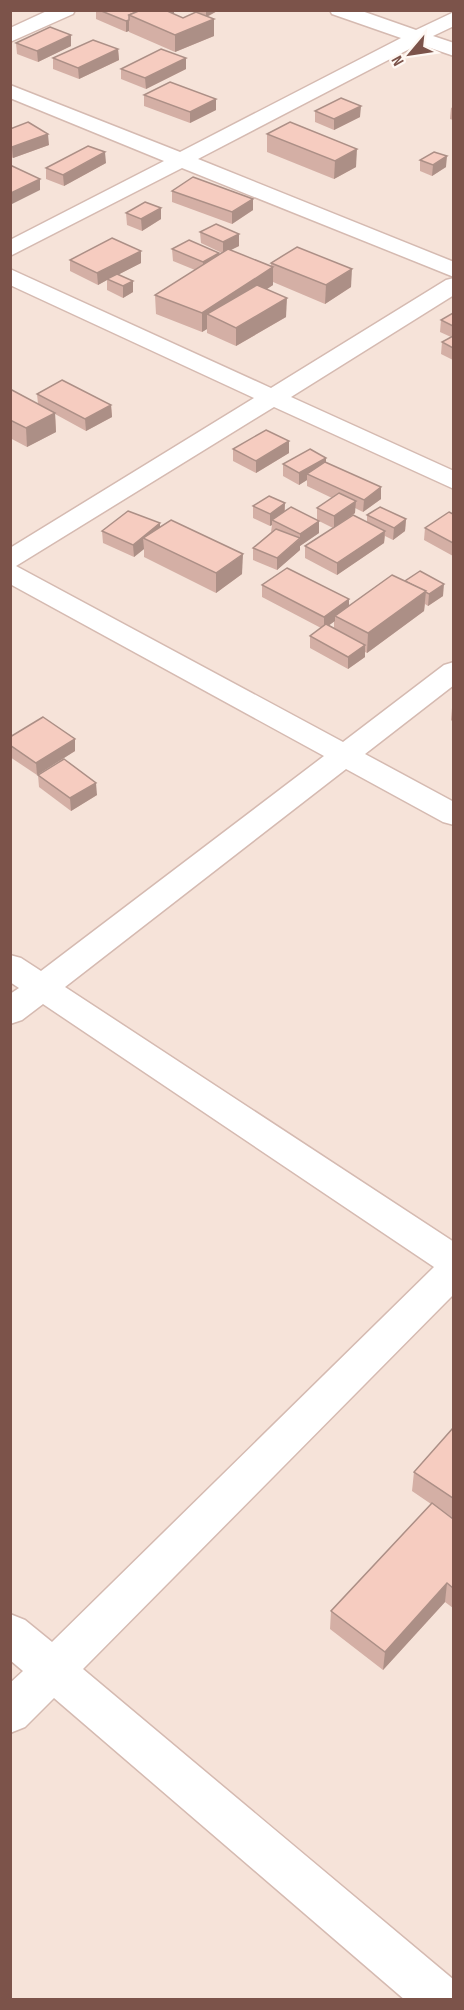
<svg xmlns="http://www.w3.org/2000/svg" width="464" height="2010" viewBox="0 0 464 2010" font-family="'Sofia Sans Condensed',sans-serif">
<rect width="100%" height="100%" fill="#fef3eb"/>
<rect fill="#f6e3d9" x="11" y="11" width="442" height="1988"/>
<g fill="none" stroke-linecap="round" stroke-linejoin="round">
<defs>
<g id="minor">
<polygon points="49,10 75,10 73,14 10,42 10,28"/>
<polygon points="330,10 359,10 416,30 454,12 454,26 433,36 454,43 454,56 419,44 198,159 454,262 454,277 182,168 10,256 10,240 164,161 10,98 10,85 180,152 401,38 332,14"/>
<polygon points="10,269 271,388 446,280 454,278 454,295 291,397 454,471 454,489 274,407 16,566 343,742 444,665 454,662 454,685 365,754 454,802 454,825 443,822 346,769 65,987 454,1242 454,1294 83,1669 454,1980 454,2000 405,2000 54,1698 25,1727 10,1733 10,1683 23,1671 10,1660 10,1614 25,1620 52,1642 434,1267 43,1004 22,1020 10,1024 10,994 19,988 10,982 10,955 21,958 41,971 324,756 10,584 10,548 254,398 10,285"/>
</g>
</defs>
<use href="#minor" stroke="#d5bab1" stroke-width="3"/>
<use href="#minor" fill="#fff" fill-rule="evenodd"/>
</g>
<g fill="#d4afa5" fill-rule="evenodd">
<polygon points="96,10 174,10 174,14 183,18 195,13 188,10 219,10 207,17 214,19 214,36 175,52 129,32 129,31 126,32 96,19"/>
<polygon points="16,43 71,46 38,62 17,54"/>
<polygon points="118,49 119,60 79,79 53,69 53,58"/>
<polygon points="121,69 186,69 146,89 121,79"/>
<polygon points="144,95 216,110 190,123 144,106"/>
<polygon points="453,107 453,120 450,119 451,108"/>
<polygon points="315,111 360,117 334,130 315,122"/>
<polygon points="10,129 49,145 13,158 10,156"/>
<polygon points="267,134 356,167 334,179 267,152"/>
<polygon points="420,160 446,167 432,176 420,171"/>
<polygon points="106,163 64,186 46,179 46,168"/>
<polygon points="172,191 253,210 232,224 172,202"/>
<polygon points="126,213 161,219 142,231 127,225"/>
<polygon points="200,232 239,246 230,250 271,266 271,263 351,287 325,304 273,282 273,285 267,289 286,317 236,346 207,333 207,329 202,332 156,314 155,295 195,270 173,261 172,249 219,255 222,253 201,243"/>
<polygon points="141,251 141,263 119,274 133,292 123,298 107,290 107,280 98,285 70,271 70,260"/>
<polygon points="453,313 453,360 441,354 442,342 451,337 440,332 441,320"/>
<polygon points="10,389 38,404 37,394 111,405 112,417 86,431 55,414 56,432 27,447 10,438"/>
<polygon points="289,441 289,453 256,473 233,461 233,449"/>
<polygon points="326,462 381,499 363,512 355,508 355,513 340,523 367,522 367,515 406,519 405,531 393,540 385,536 384,543 337,575 305,558 305,546 333,528 317,520 317,508 332,498 307,486 307,480 299,485 283,476 283,464"/>
<polygon points="285,503 285,512 319,521 319,533 300,546 300,550 277,570 253,560 253,548 271,532 272,525 270,526 253,518 253,506"/>
<polygon points="453,514 453,556 424,540 425,528"/>
<polygon points="160,523 160,527 242,574 216,593 144,557 144,549 134,557 103,543 102,531"/>
<path d="M 405,581 L 443,596 L 428,606 L 425,604 L 424,611 L 367,653 L 365,652 L 365,657 L 348,669 L 310,648 L 310,636 L 321,628 L 262,597 L 262,585 L 349,599 L 349,606 ZM 334,621 L 334,628 L 329,625 Z"/>
<polygon points="453,707 453,722 451,720 452,708"/>
<polygon points="10,737 75,751 37,775 10,757"/>
<polygon points="38,775 97,795 71,811 39,787"/>
<polygon points="453,1428 453,1608 445,1602 383,1670 330,1629 331,1611 431,1504 412,1491 414,1472"/>
</g>
<g fill="#ac8f86">
<polygon points="152,10 174,10 174,19"/>
<polygon points="206,10 219,10 206,17"/>
<polygon points="214,19 214,36 175,52 175,35"/>
<polygon points="129,20 129,31 126,32 126,21"/>
<polygon points="71,35 71,46 38,62 37,51"/>
<polygon points="118,49 119,60 79,79 78,68"/>
<polygon points="186,58 186,69 146,89 145,78"/>
<polygon points="216,99 216,110 190,123 190,112"/>
<polygon points="361,106 360,117 334,130 334,119"/>
<polygon points="48,134 49,145 13,158 12,147"/>
<polygon points="357,149 356,167 334,179 335,161"/>
<polygon points="105,152 106,163 64,186 63,175"/>
<polygon points="447,156 446,167 432,176 433,165"/>
<polygon points="40,179 40,190 12,204 11,193"/>
<polygon points="253,199 253,210 232,224 232,212"/>
<polygon points="161,208 161,219 142,231 141,219"/>
<polygon points="239,234 239,246 223,254 223,242"/>
<polygon points="141,251 141,263 108,280 107,279 107,280 98,285 97,273"/>
<polygon points="219,253 219,265 203,274 203,262"/>
<polygon points="273,267 273,285 220,320 207,314 207,329 202,332 202,313"/>
<polygon points="352,269 351,287 325,304 326,285"/>
<polygon points="133,281 133,292 123,298 123,286"/>
<polygon points="287,298 286,317 236,346 236,328"/>
<polygon points="111,405 112,417 86,431 85,419"/>
<polygon points="55,413 56,432 27,447 26,428"/>
<polygon points="289,441 289,453 256,473 256,461"/>
<polygon points="326,458 326,470 307,474 307,480 299,485 299,473"/>
<polygon points="381,487 381,499 363,512 364,500"/>
<polygon points="356,501 355,513 334,528 334,516"/>
<polygon points="285,503 284,515 272,520 272,525 270,526 270,514"/>
<polygon points="406,519 405,531 393,540 394,528"/>
<polygon points="319,521 319,533 300,546 300,550 277,570 277,558 300,539 300,534"/>
<polygon points="160,523 160,536 143,538 144,549 134,557 133,545"/>
<polygon points="385,531 384,543 337,575 337,563"/>
<polygon points="243,554 242,574 216,593 216,573"/>
<polygon points="444,584 443,596 428,606 429,594"/>
<polygon points="426,591 424,611 367,653 368,633"/>
<polygon points="349,599 349,611 335,616 335,621 324,629 324,617"/>
<polygon points="365,645 365,657 348,669 348,657"/>
<polygon points="75,739 75,751 37,775 36,763"/>
<polygon points="96,783 97,795 71,811 70,798"/>
<polygon points="447,1583 445,1602 383,1670 385,1652"/>
</g>
<g fill="#f6ccc0" stroke="#ac8f86" stroke-width="1.5">
<polygon points="99,10 141,10 129,15 129,20 126,21"/>
<polygon points="141,10 165,10 183,18 196,12 214,19 175,35 129,15"/>
<polygon points="50,27 71,35 37,51 16,43"/>
<polygon points="93,40 118,49 78,68 53,58"/>
<polygon points="161,49 186,58 145,78 121,69"/>
<polygon points="170,82 216,99 190,112 144,95"/>
<polygon points="341,98 361,106 334,119 315,111"/>
<polygon points="28,122 48,134 12,147 10,146 10,129"/>
<polygon points="290,122 357,149 335,161 267,134"/>
<polygon points="88,146 105,152 63,175 46,168"/>
<polygon points="434,152 447,156 433,165 420,160"/>
<polygon points="10,165 40,179 11,193"/>
<polygon points="193,177 253,199 232,212 172,191"/>
<polygon points="145,202 161,208 141,219 126,213"/>
<polygon points="216,224 239,234 223,242 200,232"/>
<polygon points="112,238 141,251 97,273 70,260"/>
<polygon points="189,240 219,253 203,262 172,249"/>
<polygon points="297,247 352,269 326,285 271,263"/>
<polygon points="228,249 273,267 202,313 155,295"/>
<polygon points="117,274 133,281 123,286 107,279"/>
<polygon points="257,285 287,298 236,328 207,314"/>
<polygon points="453,313 453,326 441,320"/>
<polygon points="453,336 453,348 442,342"/>
<polygon points="62,380 111,405 85,419 37,394"/>
<polygon points="10,389 55,413 26,428 10,420"/>
<polygon points="266,430 289,441 256,461 233,449"/>
<polygon points="310,449 326,458 299,473 283,464"/>
<polygon points="325,462 381,487 364,500 307,474"/>
<polygon points="339,493 356,501 334,516 317,508"/>
<polygon points="269,496 285,503 270,514 253,506"/>
<polygon points="291,507 319,521 300,534 272,520"/>
<polygon points="380,507 406,519 394,528 367,515"/>
<polygon points="128,511 160,523 133,545 102,531"/>
<polygon points="449,512 453,514 453,543 425,528"/>
<polygon points="353,515 385,531 337,563 305,546"/>
<polygon points="171,520 243,554 216,573 143,538"/>
<polygon points="276,529 300,538 277,558 253,548"/>
<polygon points="287,568 349,599 324,617 262,585"/>
<polygon points="420,571 444,584 429,594 405,581"/>
<polygon points="392,575 426,591 368,633 335,616"/>
<polygon points="326,624 365,645 348,657 310,636"/>
<polygon points="43,717 75,739 36,763 10,745 10,737"/>
<polygon points="64,759 96,783 70,798 38,775"/>
<polygon points="453,1428 453,1498 414,1472"/>
<polygon points="432,1503 453,1519 453,1588 447,1583 385,1652 331,1611"/>
</g>
<rect width="464" height="2010" fill="none" stroke="#7c534a" stroke-width="24"/>
<g transform="translate(410 54) rotate(241)" stroke="#fff8f3" stroke-width="4.5" paint-order="stroke">
<path d="M0-4.5L10 22L0 15L-10 22Z" fill="#7c534a"/>
<text y="-9" font-size="16" font-weight="bold" text-anchor="middle" fill="#7c534a">N</text>
</g>
</svg>
